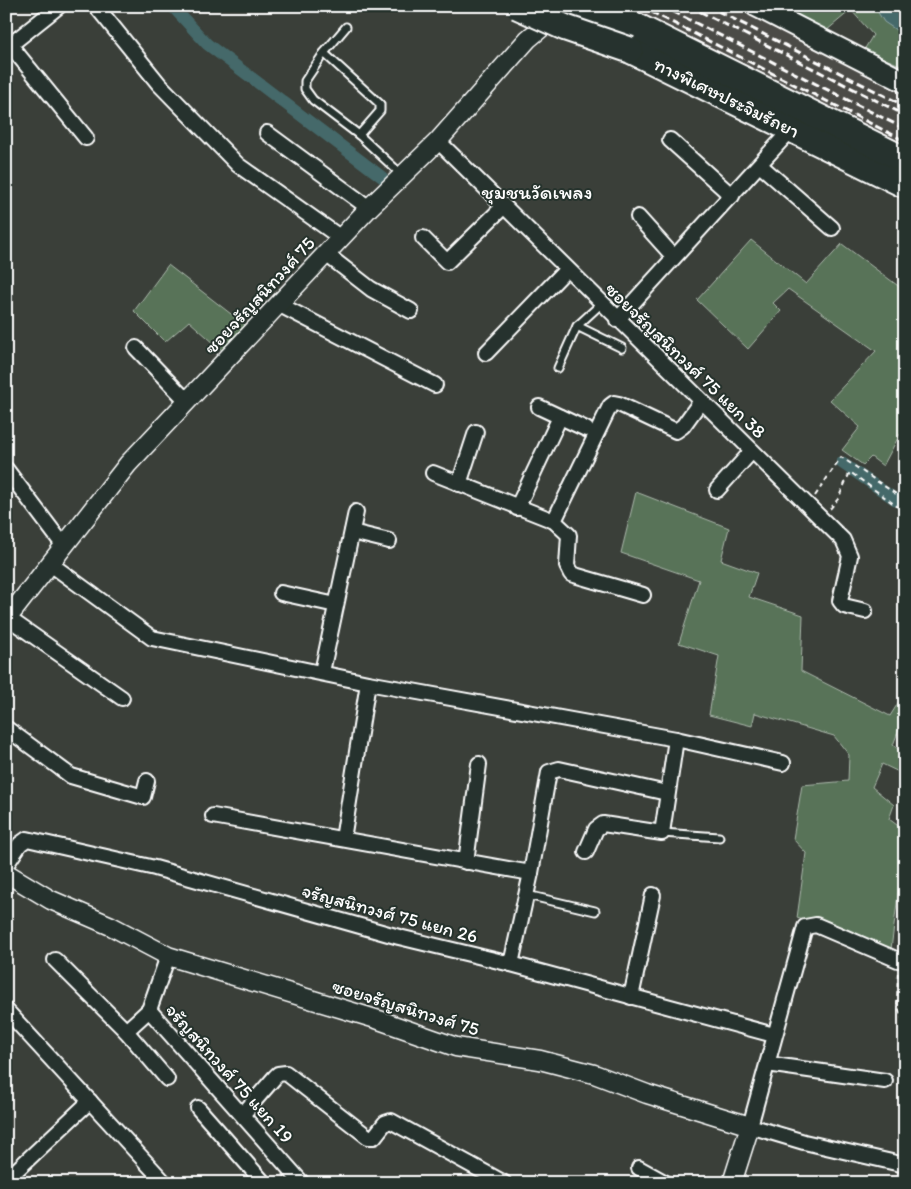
<svg xmlns="http://www.w3.org/2000/svg" width="911" height="1189" viewBox="0 0 911 1189" font-family="Itim,'Playpen Sans Thai',sans-serif">
<rect width="100%" height="100%" fill="#3a3f39"/>
<filter id="ink" filterUnits="userSpaceOnUse"><feTurbulence type="fractalNoise" baseFrequency=".02" numOctaves="2"/><feDisplacementMap in="SourceGraphic" scale="10" xChannelSelector="R" yChannelSelector="G"/><feConvolveMatrix kernelMatrix="1 2 1 2 8 2 1 2 1" color-interpolation-filters="sRGB"/></filter>
<g filter="url(#ink)">
<polygon fill="#4c4b46" points="572,6 729,6 905,94 905,174"/>
<g fill="#587359" stroke="#acb9ac">
<polygon points="775,6 905,6 905,67 864,50 873,35 851,10 826,31"/>
<polygon points="751,240 806,284 842,244 905,291 905,439 900,434 883,466 871,457 863,465 842,450 860,427 830,400 876,351 788,289 773,303 781,311 748,349 697,300"/>
<polygon points="168,265 249,328 225,353 189,321 165,342 134,311"/>
<polygon points="905,480 905,504 896,498"/>
<polygon points="636,492 729,528 721,560 757,573 749,597 803,615 801,671 890,716 905,692 905,714 893,745 905,755 905,775 882,764 872,787 894,805 889,819 905,831 905,863 901,872 891,949 797,918 806,853 793,839 802,785 848,781 849,755 834,736 755,713 752,726 709,715 719,656 679,643 699,580 621,553"/>
</g>
<polygon fill="#44696a" stroke="#8fa5a6" points="874,6 905,6 905,36 884,22"/>
<g fill="none" stroke-linecap="round" stroke-linejoin="round">
<g stroke="#44696a" stroke-width="12">
<polyline points="172,6 207,44 382,177"/>
<polyline points="842,463 905,506"/>
</g>
<defs>
<g id="service">
<polyline points="346,27 324,53 305,81 305,89 313,100 359,135 403,176"/>
<polyline points="324,53 380,104 380,111 359,135"/>
<polyline points="577,326 622,348"/>
<polyline points="558,368 577,326 601,304"/>
<polyline points="662,833 719,837"/>
<polyline points="527,895 595,911"/>
</g>
<g id="minor">
<polyline points="96,6 159,84 238,165 341,238"/>
<polyline points="6,40 10,45 59,6"/>
<polyline points="10,45 86,138"/>
<polyline points="267,133 369,208"/>
<polyline points="670,140 732,196"/>
<polyline points="438,141 843,540 850,556 840,601 844,606 865,611"/>
<polyline points="761,166 832,228"/>
<polyline points="638,217 674,257"/>
<polyline points="423,238 447,262 503,207"/>
<polyline points="326,254 371,289 411,311"/>
<polyline points="280,305 435,385"/>
<polyline points="617,320 788,133"/>
<polyline points="136,348 187,401"/>
<polyline points="486,353 567,269"/>
<polyline points="539,407 586,429"/>
<polyline points="6,469 64,546"/>
<polyline points="433,473 554,521 569,535 567,566 571,574 643,595"/>
<polyline points="459,484 476,432"/>
<polyline points="717,490 752,451"/>
<polyline points="517,508 560,417"/>
<polyline points="554,521 610,406 614,403 619,404 676,431 683,426 701,401"/>
<polyline points="352,532 389,541"/>
<polyline points="52,565 152,638 368,683 676,739 783,763"/>
<polyline points="281,593 336,605"/>
<polyline points="8,618 122,698"/>
<polyline points="322,672 356,512"/>
<polyline points="6,728 71,776 143,797 147,781"/>
<polyline points="213,816 531,873"/>
<polyline points="343,839 368,683"/>
<polyline points="586,852 596,829 603,824 662,833 676,739"/>
<polyline points="466,862 479,764"/>
<polyline points="6,865 20,844 27,839 155,868 399,937 511,964 774,1035"/>
<polyline points="168,956 149,1010 302,1183"/>
<polyline points="905,959 898,960 816,925 805,927 750,1126 804,1142 905,1165"/>
<polyline points="55,960 126,1031 167,1079"/>
<polyline points="511,964 531,873 549,772 559,769 667,793"/>
<polyline points="631,997 653,895"/>
<polyline points="6,1010 165,1183"/>
<polyline points="126,1031 149,1010"/>
<polyline points="767,1064 885,1081"/>
<polyline points="198,1108 264,1183"/>
<polyline points="243,1114 275,1077 278,1074 286,1073 368,1137 374,1137 385,1123 391,1121 504,1183"/>
<polyline points="639,1168 666,1183"/>
<polyline points="6,1180 90,1101"/>
</g>
<g id="tertiary">
<polyline points="6,620 128,464 369,208 438,141 528,39 558,14"/>
<polyline points="6,873 51,900 111,926 168,956 379,1020 456,1047 540,1060 594,1074 647,1094 750,1126 732,1183"/>
</g>
<polyline id="secondary" points="756,6 905,82"/>
<g id="motorway">
<polyline points="551,6 630,50 905,185"/>
<polyline points="596,6 905,160"/>
</g>
</defs>
<use href="#service" stroke="#fff" stroke-width="11"/>
<use href="#minor" stroke="#fff" stroke-width="18"/>
<use href="#tertiary" stroke="#fff" stroke-width="21"/>
<use href="#secondary" stroke="#fff" stroke-width="24"/>
<use href="#motorway" stroke="#fff" stroke-width="29"/>
<g stroke="#fff" stroke-width="2" stroke-dasharray="5 4" stroke-linecap="butt">
<polyline points="815,496 841,457 905,500"/>
<polyline points="830,509 838,499 850,472 905,512"/>
<polyline points="899,946 905,884"/>
<polyline points="898,973 897,1005 905,1024"/>
</g>
<use href="#service" stroke="#26332d" stroke-width="7"/>
<use href="#minor" stroke="#26332d" stroke-width="14"/>
<use href="#tertiary" stroke="#26332d" stroke-width="18"/>
<use href="#secondary" stroke="#26332d" stroke-width="20"/>
<use href="#motorway" stroke="#26332d" stroke-width="25"/>
<g stroke="#fff" stroke-width="3" stroke-dasharray="8 4" stroke-linecap="butt">
<polyline points="640,6 905,141"/>
<polyline points="662,6 905,129"/>
<polyline points="689,6 905,115"/>
<polyline points="708,6 905,106"/>
</g>
<defs>
<polyline id="motorway-bridge" points="517,6 566,28 630,50"/>
</defs>
<use href="#motorway-bridge" stroke="#fff" stroke-width="29" stroke-linecap="butt"/>
<use href="#motorway-bridge" stroke="#26332d" stroke-width="25"/>
</g>
</g>
<g text-anchor="middle" stroke-width="4" stroke-linejoin="round" paint-order="stroke">
<g font-size="19" fill="#fff" stroke="#26332d">
<text transform="translate(727 97) rotate(26)" y="7">ทางพิเศษประจิมรัถยา</text>
<text transform="translate(259 295) rotate(-47)" y="7">ซอยจรัญสนิทวงศ์ 75</text>
<text transform="translate(686 360) rotate(44)" y="7">ซอยจรัญสนิทวงศ์ 75 แยก 38</text>
<text transform="translate(390 913) rotate(15)" y="7">จรัญสนิทวงศ์ 75 แยก 26</text>
<text transform="translate(406 1007) rotate(17)" y="7">ซอยจรัญสนิทวงศ์ 75</text>
<text transform="translate(230 1073) rotate(48)" y="7">จรัญสนิทวงศ์ 75 แยก 19</text>
</g>
<g font-size="20" fill="#fff" stroke="#26332d">
<text x="537" y="199">ชุมชนวัดเพลง</text>
</g>
</g>
<rect width="911" height="1189" fill="none" stroke="#26332d" stroke-width="25"/>
<rect x="12" y="12" width="886" height="1164" fill="none" stroke="#fff" stroke-width="2" filter="url(#ink)"/>
</svg>
